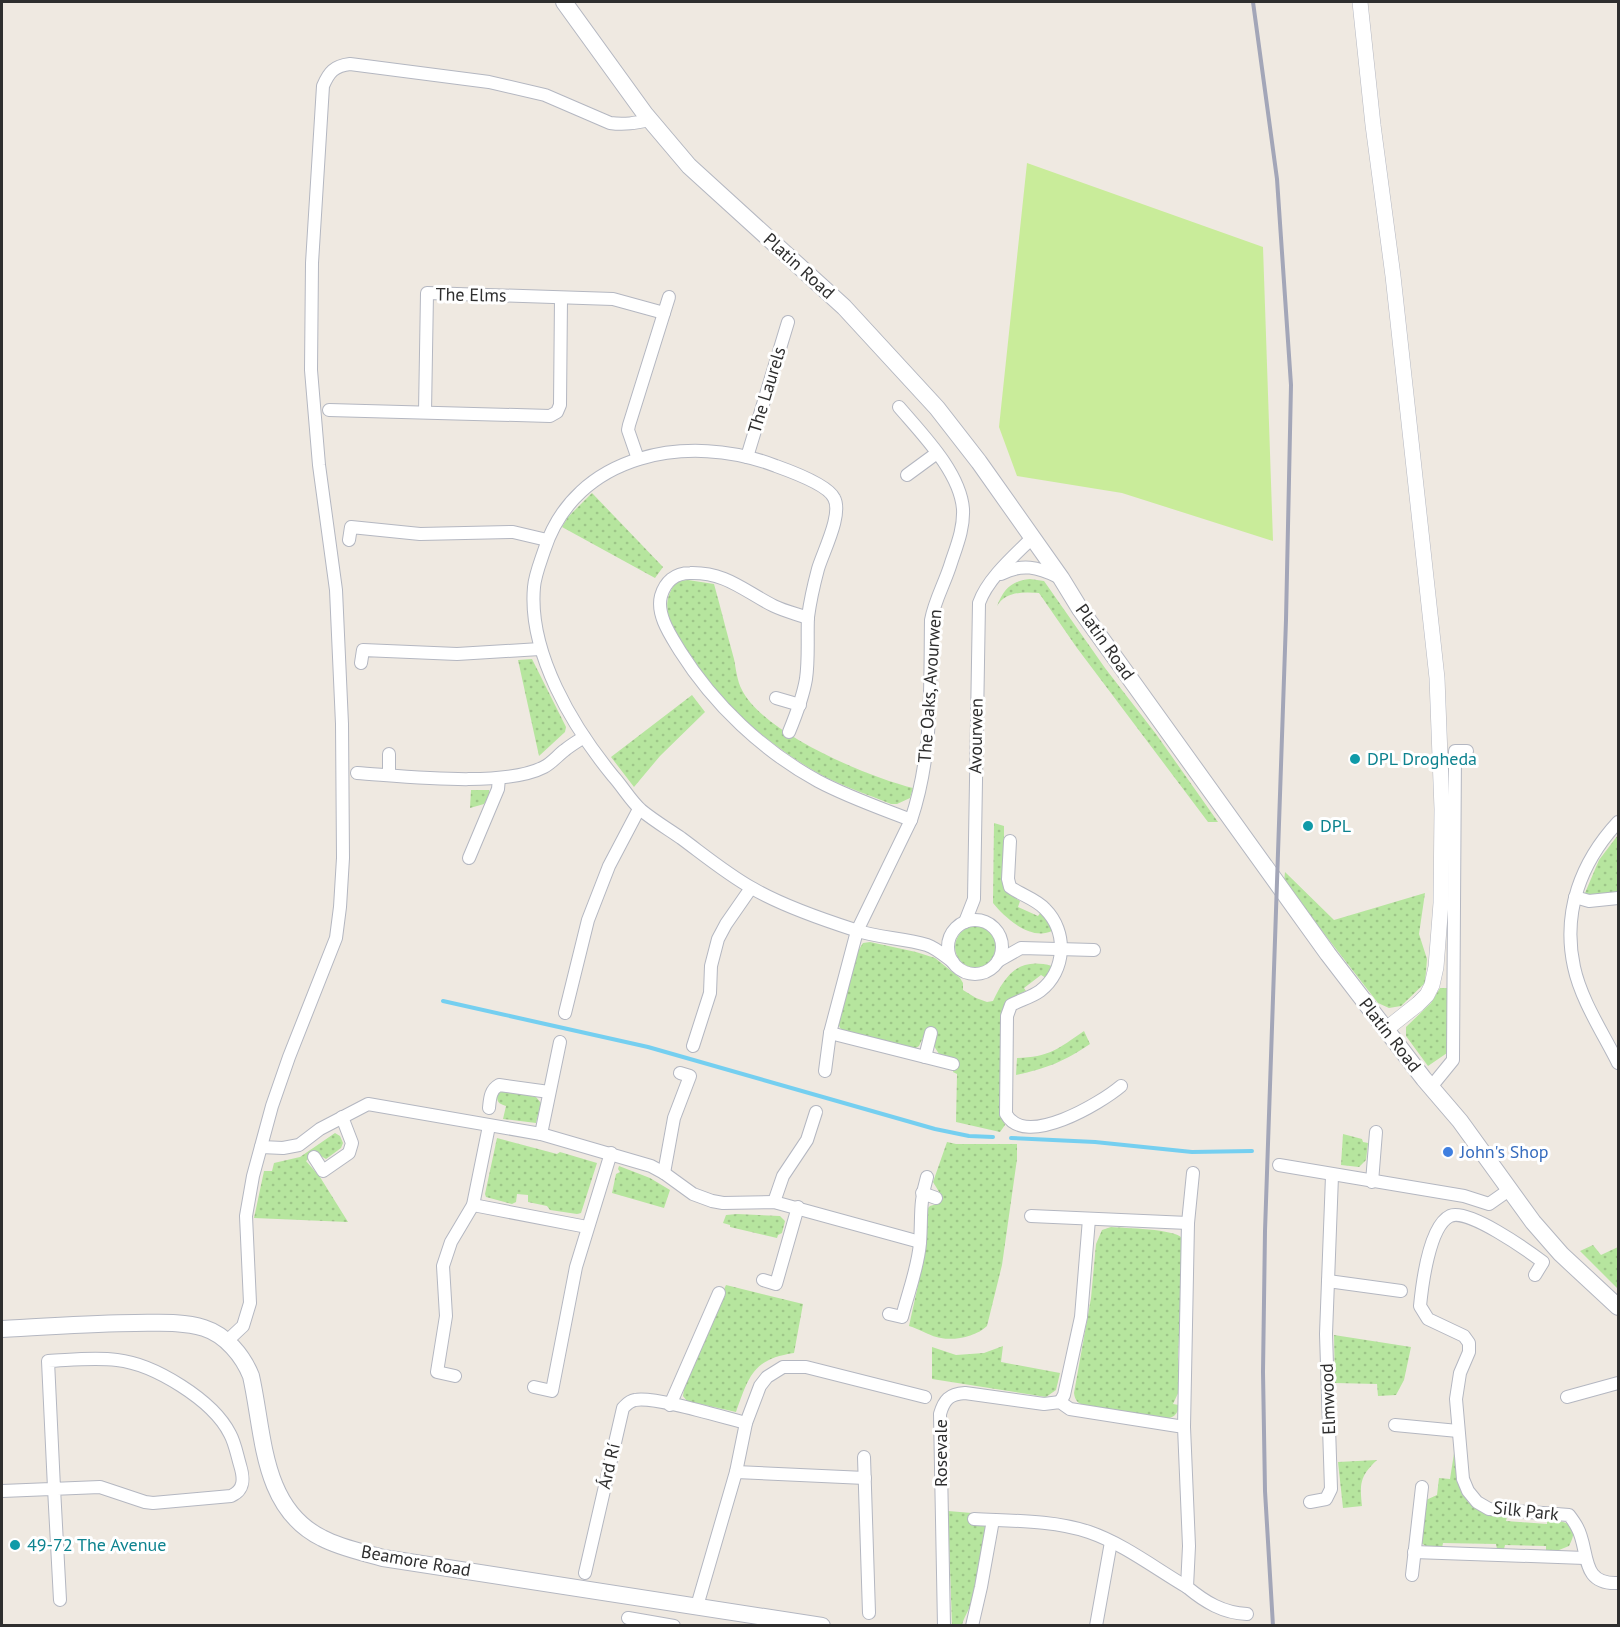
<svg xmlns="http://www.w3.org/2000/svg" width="1620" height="1627" viewBox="0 0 1620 1627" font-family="'PT Sans',sans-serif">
<defs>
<pattern id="grass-dots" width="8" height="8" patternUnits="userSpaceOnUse" patternTransform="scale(1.5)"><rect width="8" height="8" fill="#b6e59e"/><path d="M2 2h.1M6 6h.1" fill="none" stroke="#9dc588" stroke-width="1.8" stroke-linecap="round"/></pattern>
</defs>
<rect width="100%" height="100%" fill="#efe9e1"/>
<g fill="url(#grass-dots)">
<polygon points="592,493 663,567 655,578 562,527 568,517"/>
<path d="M 1030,579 L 1044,581 L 1105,668 L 1156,734 L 1218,822 L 1208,822 L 1077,648 L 1039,593 C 1024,592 1006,591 997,606 C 1004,589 1011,581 1030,579 Z"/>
<path d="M 688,580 L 714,584 C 721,609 727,634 734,659 C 736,669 737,681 742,690 C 763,733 868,777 913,788 L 910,798 L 897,804 L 891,804 C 869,795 848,788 827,778 C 790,759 736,718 710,684 C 701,672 693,659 685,647 C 670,624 658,605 677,581 Z"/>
<polygon points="532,659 566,727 565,732 539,756 518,660"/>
<polygon points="692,695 705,712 660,756 634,787 611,757"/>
<polygon points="471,790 489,790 490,794 484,804 470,808"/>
<path d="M 994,823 L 1004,826 L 1004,884 L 1009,894 L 1020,901 L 1018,907 L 1038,916 L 1041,912 L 1046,918 L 1052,931 C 1031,941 1005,918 993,903 Z"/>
<polygon points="1618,835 1618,895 1590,898 1585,893 1599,860"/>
<polygon points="1285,872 1334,920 1425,893 1419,934 1427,959 1425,983 1401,1006 1389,1008 1378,1003 1284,882"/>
<circle cx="976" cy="947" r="21"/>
<path d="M 870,942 L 916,952 L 935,958 L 960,978 L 963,983 L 963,990 L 976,998 L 987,1002 L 993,1001 C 1006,974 1019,957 1052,966 L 1046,978 L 1041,975 L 1024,988 L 1026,991 L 1017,995 L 1003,1008 L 1000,1110 L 1005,1125 L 1000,1132 L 956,1122 L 957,1074 L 953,1072 L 955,1060 L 939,1054 L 934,1046 L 935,1033 L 926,1031 L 919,1046 L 914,1049 L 847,1033 L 840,1028 L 837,1020 L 858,951 L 863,943 Z"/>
<polygon points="1440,988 1447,988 1447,1053 1428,1066 1406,1036 1406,1027 1431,1003"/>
<path d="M 1084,1031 L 1090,1044 C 1063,1062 1048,1068 1016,1075 L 1017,1058 C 1049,1057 1058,1049 1084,1031 Z"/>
<path d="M 501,1090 L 536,1097 L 541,1103 L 536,1123 L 503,1119 L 506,1106 C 500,1104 497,1103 497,1096 Z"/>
<polygon points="335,1133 340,1136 343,1143 341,1148 326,1159 316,1153 306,1161 320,1177 348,1222 254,1218 264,1171 272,1171 274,1163 300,1157"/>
<polygon points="1343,1134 1362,1139 1363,1142 1368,1143 1366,1160 1359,1167 1341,1165"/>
<polygon points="497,1138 557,1154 560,1152 597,1163 581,1213 577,1214 550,1210 547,1206 528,1202 528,1195 517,1194 516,1202 512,1204 486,1197 485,1194"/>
<path d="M 947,1142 L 956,1144 L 1017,1144 L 1017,1159 L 1002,1265 L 987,1326 C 977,1336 955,1341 941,1338 C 932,1337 919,1329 909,1326 L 926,1249 L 926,1210 L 930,1206 L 940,1203 L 941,1195 L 933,1182 Z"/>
<polygon points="619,1166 650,1178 670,1190 664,1208 612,1193 616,1174 620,1172 618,1169"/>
<polygon points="737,1214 780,1216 785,1221 782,1233 778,1235 777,1238 730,1227 730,1225 723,1223 726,1215"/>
<path d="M 1111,1227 C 1123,1228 1176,1229 1182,1238 C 1182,1239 1184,1246 1184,1247 L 1178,1356 L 1180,1389 L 1173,1404 L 1179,1405 C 1178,1415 1173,1418 1164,1419 L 1085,1406 C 1078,1403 1075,1401 1074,1393 L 1091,1298 L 1096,1244 L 1102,1230 Z"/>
<polygon points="1593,1245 1601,1255 1618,1247 1618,1289 1580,1251"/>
<path d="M 726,1285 L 803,1304 L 794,1353 C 753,1359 749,1376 736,1412 L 687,1401 L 683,1396 C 688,1357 711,1320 726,1285 Z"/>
<polygon points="1334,1335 1411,1347 1404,1380 1396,1395 1378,1396 1377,1384 1335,1383"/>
<polygon points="1003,1346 1001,1362 1060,1373 1056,1390 1046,1397 932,1379 932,1347 956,1355 984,1353"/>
<path d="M 1455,1447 C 1459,1488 1459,1514 1507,1517 L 1506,1521 L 1547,1524 L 1547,1520 C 1566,1521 1581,1524 1569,1546 L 1559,1550 L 1546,1550 L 1546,1546 L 1505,1545 L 1504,1549 L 1497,1549 L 1496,1544 L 1443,1543 L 1442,1548 L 1426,1546 L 1421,1543 L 1426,1500 L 1437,1495 L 1439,1478 L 1450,1479 Z"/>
<path d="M 1377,1460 C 1359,1477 1360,1484 1362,1506 L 1343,1508 L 1338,1462 Z"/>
<path d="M 948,1511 L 972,1513 L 970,1522 L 986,1524 C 982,1550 979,1579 971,1604 C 968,1612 964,1617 962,1625 L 952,1625 Z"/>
</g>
<polygon fill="#c9ec9a" points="1027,163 1263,247 1273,541 1122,493 1017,476 999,427"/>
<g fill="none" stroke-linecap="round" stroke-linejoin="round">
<g stroke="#75cff0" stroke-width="4">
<polyline points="443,1001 648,1047 935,1129 969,1136 993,1137"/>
<polyline points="1011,1138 1095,1142 1192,1152 1252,1151"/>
</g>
<defs>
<g id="minor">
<path d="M 899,407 C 922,434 960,472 963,509 C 964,528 957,545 951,563 C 945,583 935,599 931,620 C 930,687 933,755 911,820"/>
<polyline points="329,410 550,416 557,412 560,405 561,298"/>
<polyline points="425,412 427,293 613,299 664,313"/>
<polyline points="747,457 788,322"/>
<polyline points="638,459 628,430 629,425 669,297"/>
<polyline points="907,475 937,453"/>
<polyline points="349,540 351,527 420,534 513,532 547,540"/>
<path d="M 1001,574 C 1022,563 1038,567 1058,577"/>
<path d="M 808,618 C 797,614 784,611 774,606 C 744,591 726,572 690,573 C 675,573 665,582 661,596 C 656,615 671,636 680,651 C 714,705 763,751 818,781 C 848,797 880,808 911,820 L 857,931 L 830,1033 L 825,1071"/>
<polyline points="361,663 363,650 457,654 540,649"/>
<polyline points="776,698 800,705"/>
<path d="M 789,732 C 796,715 803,697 806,679 C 809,658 807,638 808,617 C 810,602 814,584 818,569 C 823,552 843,514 834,498 C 828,485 790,471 776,466 C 689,432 575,453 544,551 C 540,563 535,575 534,587 C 528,653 573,727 613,776 C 623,787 630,800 641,810 C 653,820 668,829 681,838 C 704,855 727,874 752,888 C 779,904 824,920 855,930 C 878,938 904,938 927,945 C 936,948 945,956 953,962"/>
<path d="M 357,773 C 404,776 504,788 544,767 C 552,763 558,755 565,750 C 571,745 578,741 584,737"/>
<polyline points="389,775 389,754"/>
<path d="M 1618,822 C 1581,862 1562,912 1574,967 C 1581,1000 1603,1033 1618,1063"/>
<path d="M 1010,841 L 1008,879 L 1010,887 C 1021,895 1036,899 1045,909 C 1068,932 1066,971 1040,991 C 1032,997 1020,1000 1011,1005 L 1007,1016 L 1006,1114 C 1025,1149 1101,1103 1121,1086"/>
<polyline points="469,858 498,789 499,778"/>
<polyline points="1575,897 1589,901 1618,898"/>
<circle cx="975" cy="947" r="27"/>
<path d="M 965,922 L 974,899 L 979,603 C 988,578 1014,556 1032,538"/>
<polyline points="998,961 1021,948 1094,950"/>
<polyline points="565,1013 588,920 609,866 639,809"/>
<polyline points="830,1033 953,1064"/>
<polyline points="693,1046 710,993 711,966 718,939 726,924 751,888"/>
<polyline points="925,1057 931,1033"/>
<polyline points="1431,1087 1453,1060 1455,751 1467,751"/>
<path d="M 489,1108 C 490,1099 490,1090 499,1085 L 549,1092"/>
<polyline points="541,1134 560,1042"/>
<polyline points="261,1147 283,1148 299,1145 320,1129 368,1104 541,1134 651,1166 664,1173 693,1194 712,1201 723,1203 774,1202 920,1242"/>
<polyline points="314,1157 323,1171 349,1153 352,1143 342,1117"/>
<polyline points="1279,1165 1464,1196 1489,1204 1509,1190"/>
<polyline points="664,1173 674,1118 690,1076 680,1073"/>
<polyline points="1372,1182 1376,1132"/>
<polyline points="922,1193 936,1198"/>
<polyline points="774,1202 783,1176 807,1140 816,1112"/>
<polyline points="473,1205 587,1227"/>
<polyline points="1031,1216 1188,1223"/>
<path d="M 1535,1275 L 1543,1262 C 1527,1250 1468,1208 1450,1216 C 1429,1226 1422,1286 1420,1306 L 1428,1319 L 1464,1336 L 1469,1343 L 1469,1352 L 1460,1373 L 1456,1399 L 1463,1479 L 1468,1491 L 1477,1502 L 1489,1509 L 1569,1515 C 1572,1519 1575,1523 1577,1527 C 1590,1550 1579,1585 1618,1583"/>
<polyline points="763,1280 776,1284 798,1207"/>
<polyline points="1328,1281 1401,1291"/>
<path d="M 889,1314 L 902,1317 C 908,1293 918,1268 920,1243 C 922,1216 919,1204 927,1177"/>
<path d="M 227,1341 L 243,1326 L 250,1303 L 246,1216 L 253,1176 L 272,1106 L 289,1057 L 336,938 L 340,907 L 343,858 L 342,724 L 336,590 L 319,465 L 311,370 L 312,263 L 323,86 C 329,72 334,66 350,64 L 489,82 L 545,95 L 610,123 C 625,125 635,123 650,120"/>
<polyline points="455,1376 437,1372 446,1316 443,1266 451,1242 473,1205 489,1126"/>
<polyline points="534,1387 552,1391 576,1267 611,1153"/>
<polyline points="1567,1397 1618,1383"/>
<polyline points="1060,1402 1064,1395 1081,1317 1089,1219"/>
<polyline points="670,1405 719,1293"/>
<polyline points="1395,1425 1458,1431"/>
<polyline points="1184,1427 1188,1223 1193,1173"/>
<polyline points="864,1457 869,1613"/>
<polyline points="736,1472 865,1478"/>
<path d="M 2,1491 L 100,1487 L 145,1502 L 153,1503 L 231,1496 C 245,1490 244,1478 240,1465 C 237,1455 235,1443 230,1434 C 213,1400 154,1364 117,1360 C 94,1357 71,1360 48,1361 L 54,1488 C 56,1526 58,1563 60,1600"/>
<polyline points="1310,1502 1326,1499 1331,1489 1326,1334 1332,1176"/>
<path d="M 974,1519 C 1012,1521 1053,1520 1089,1532 C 1124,1544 1156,1569 1187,1587"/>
<polyline points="1414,1552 1585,1558"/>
<path d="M 585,1573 L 623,1408 C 627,1404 629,1401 635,1400 C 655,1396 722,1417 746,1423"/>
<polyline points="1412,1575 1422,1487"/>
<polyline points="697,1606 736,1472 746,1423 760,1386 767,1377 783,1367 806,1367 925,1397"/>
<polyline points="628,1618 674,1626"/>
<path d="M 944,1626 L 940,1414 C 944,1400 949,1394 965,1393 L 1044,1404 L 1060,1402 L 1070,1409 L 1184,1427 L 1189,1546 L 1187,1587 C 1205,1602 1223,1613 1247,1614"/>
<polyline points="972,1626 981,1587 993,1520"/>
<polyline points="1096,1626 1111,1542"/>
</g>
<polyline id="tertiary" points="1360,2 1373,125 1393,276 1437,678 1442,809 1441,903 1436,967 1432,985 1427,995 1418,1004 1385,1030"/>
<g id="secondary">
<polyline points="564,2 645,114 689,166 844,307 937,408 979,462 1061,578 1080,609 1328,954 1424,1079 1460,1121 1533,1222 1561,1254 1618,1307"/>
<path d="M 2,1329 C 46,1327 91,1323 135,1323 C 158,1323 182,1321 204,1328 C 226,1335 243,1356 251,1376 C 264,1433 261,1508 322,1538 C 341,1548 362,1552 383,1558 L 822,1626"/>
</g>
</defs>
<use href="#minor" stroke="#b4b7c1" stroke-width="14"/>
<use href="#tertiary" stroke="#b4b7c1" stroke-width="16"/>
<use href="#secondary" stroke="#b4b7c1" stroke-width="18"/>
<use href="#minor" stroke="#fff" stroke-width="12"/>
<use href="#tertiary" stroke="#fff" stroke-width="15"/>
<use href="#secondary" stroke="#fff" stroke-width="16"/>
<polyline stroke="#a3a6b8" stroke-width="4" points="1253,2 1277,179 1291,385 1286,620 1265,1231 1263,1372 1265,1491 1273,1626"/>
</g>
<g fill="#0f9aa8" stroke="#fff" stroke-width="2">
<circle cx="1355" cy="759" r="6"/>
<circle cx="1308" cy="826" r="6"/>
<circle cx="15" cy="1545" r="6"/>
</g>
<circle fill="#3f7fe0" stroke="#fff" stroke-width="2" cx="1448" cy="1152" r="6"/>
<g text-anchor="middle" stroke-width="6" stroke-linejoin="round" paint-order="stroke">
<g font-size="18" fill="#2e2e2e" stroke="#fff">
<text transform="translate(799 266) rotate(42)" y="6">Platin Road</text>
<text transform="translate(471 295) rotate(1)" y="6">The Elms</text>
<text transform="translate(767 390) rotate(-73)" y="6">The Laurels</text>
<text transform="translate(1105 642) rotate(55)" y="6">Platin Road</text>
<text transform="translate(930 686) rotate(-86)" y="6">The Oaks, Avourwen</text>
<text transform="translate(976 736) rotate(-89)" y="6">Avourwen</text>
<text transform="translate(1390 1035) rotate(52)" y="6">Platin Road</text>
<text transform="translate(1328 1399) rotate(-92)" y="6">Elmwood</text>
<text transform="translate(941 1453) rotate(-90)" y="6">Rosevale</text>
<text transform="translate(609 1466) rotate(-77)" y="6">Árd Rí</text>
<text transform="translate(1526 1511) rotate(6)" y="6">Silk Park</text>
<text transform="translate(416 1561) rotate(10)" y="6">Beamore Road</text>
</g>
<g font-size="18" fill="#0d838f" stroke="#fff" text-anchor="start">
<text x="1367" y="765">DPL Drogheda</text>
<text x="1320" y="832">DPL</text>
<text x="27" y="1551">49-72 The Avenue</text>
</g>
<g font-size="18" fill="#366cbe" stroke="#fff" text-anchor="start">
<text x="1460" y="1158">John's Shop</text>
</g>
</g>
<rect width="1620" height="1627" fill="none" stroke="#2e2e2e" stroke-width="6"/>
</svg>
